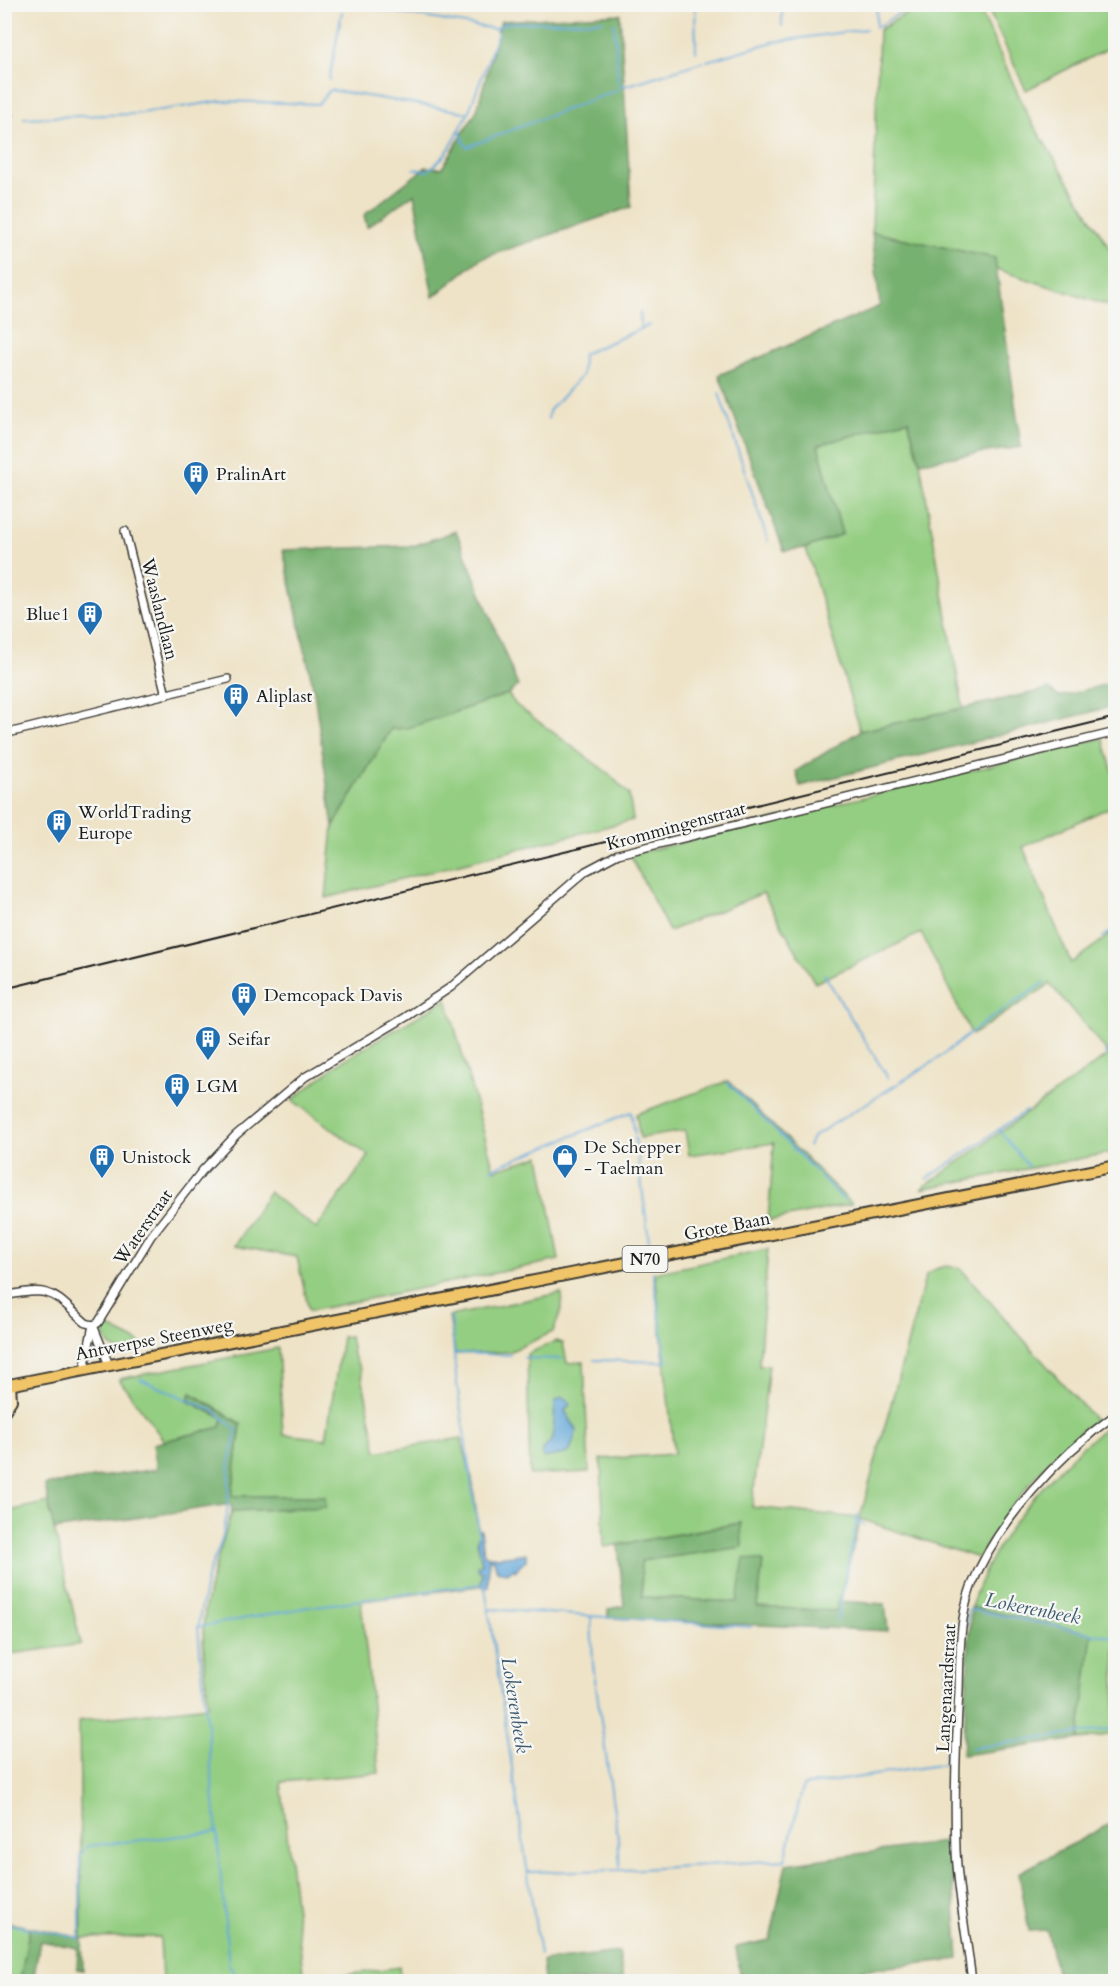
<svg xmlns="http://www.w3.org/2000/svg" width="1120" height="1986" viewBox="0 0 1120 1986" font-family="Cardo,serif">
<rect width="100%" height="100%" fill="#f6f6f2"/>
<filter id="ink" filterUnits="userSpaceOnUse"><feTurbulence type="fractalNoise" baseFrequency=".0167" numOctaves="2"/><feDisplacementMap in="SourceGraphic" scale="12" xChannelSelector="R" yChannelSelector="G"/><feConvolveMatrix kernelMatrix="1 2 1 2 8 2 1 2 1" color-interpolation-filters="sRGB"/></filter>
<filter id="wash" filterUnits="userSpaceOnUse"><feTurbulence type="fractalNoise" baseFrequency=".008" numOctaves="4" result="noise"/><feDisplacementMap in="SourceGraphic" scale="24" xChannelSelector="R" yChannelSelector="G"/><feGaussianBlur stdDeviation="1.35" result="paint"/><feColorMatrix in="noise" values="0 0 0 0 0 0 0 0 0 0 0 0 0 0 0 0 0 1.4 0 .05"/><feComposite in="paint" operator="in"/></filter>
<g filter="url(#wash)">
<rect width="100%" height="100%" fill="#eee3c7"/>
<g fill="#94ce82" stroke="#58754f" stroke-width="1.5">
<polygon points="920,5 978,5 1028,116 1115,257 1115,308 996,269 994,258 872,232 879,30"/>
<polygon points="986,5 1105,5 1115,25 1115,45 1026,90"/>
<polygon points="908,420 920,462 963,708 860,731 806,548 842,534 818,445"/>
<polygon points="508,694 516,705 608,773 629,794 633,820 326,898 333,827 391,729 408,728"/>
<polygon points="1103,738 1115,780 1115,805 1023,847 1071,963 1115,931 1115,1152 921,1189 1109,1054 1050,984 972,1035 921,933 815,983 763,893 669,931 630,855"/>
<polygon points="447,999 494,1170 540,1156 559,1260 309,1311 297,1257 234,1246 269,1192 316,1229 369,1156 292,1100 342,1061"/>
<polygon points="728,1081 852,1204 768,1221 774,1143 689,1155 685,1131 640,1138 636,1114"/>
<path d="M 768,1249 L 759,1366 L 769,1365 L 752,1507 L 860,1518 L 926,1275 C 938,1266 947,1264 961,1269 L 1095,1420 C 1044,1458 1012,1505 978,1558 L 860,1519 L 837,1611 L 757,1607 L 763,1561 L 744,1559 L 738,1602 L 642,1597 L 641,1561 L 741,1547 L 741,1523 L 604,1547 L 601,1459 L 674,1454 L 655,1273 Z"/>
<polygon points="561,1293 562,1309 553,1332 509,1352 455,1354 449,1316"/>
<path d="M 103,1324 L 139,1342 L 140,1347 C 118,1356 104,1350 103,1324 Z"/>
<path d="M 350,1336 L 353,1354 L 361,1371 L 377,1452 L 461,1438 L 472,1479 L 486,1585 L 361,1601 L 379,1773 L 281,1782 L 304,1981 L 399,1967 L 401,1981 L 162,1981 L 160,1937 L 82,1938 L 79,1721 L 208,1706 C 207,1679 201,1649 204,1622 C 207,1583 222,1548 232,1511 L 326,1507 L 325,1496 L 232,1496 L 241,1424 L 191,1393 L 189,1401 L 223,1418 L 221,1427 L 164,1441 L 119,1379 L 278,1348 L 283,1434 L 326,1439 L 342,1337 Z"/>
<polygon points="556,1341 563,1343 567,1363 584,1362 589,1472 530,1475 527,1354"/>
<path d="M 1115,1420 L 1115,1734 L 1079,1739 L 1092,1633 L 971,1607 C 993,1534 1055,1466 1115,1420 Z"/>
<polygon points="48,1502 81,1644 5,1655 5,1512"/>
<polygon points="4,1922 30,1927 20,1981 5,1981"/>
</g>
<g fill="#77b170" stroke="#4a6646" stroke-width="1.5">
<polygon points="620,14 631,207 480,259 433,297 414,194 367,227 364,215 426,167 442,168 477,110 501,21"/>
<polygon points="872,232 995,258 1021,447 920,462 908,420 818,445 842,534 806,548 784,551 719,375 880,306"/>
<polygon points="456,531 518,686 508,694 408,728 391,729 333,827 314,691 283,550 413,546"/>
<polygon points="1115,682 1115,706 800,786 796,771 860,731 1049,689 1059,697"/>
<polygon points="191,1393 241,1424 232,1496 325,1496 326,1507 232,1511 231,1504 54,1530 45,1485 157,1469 153,1444 221,1427 223,1418 188,1401"/>
<polygon points="741,1523 742,1547 641,1561 642,1597 737,1602 744,1558 763,1561 757,1607 836,1611 838,1601 885,1604 888,1631 608,1618 608,1609 624,1606 618,1545"/>
<polygon points="971,1607 1092,1633 1079,1739 963,1755"/>
<polygon points="1115,1821 1115,1979 1058,1981 1047,1930 1029,1931 1019,1873"/>
<polygon points="950,1841 959,1959 807,1976 808,1981 741,1981 736,1947 770,1940 786,1864"/>
<polygon points="30,1927 82,1938 83,1970 77,1969 78,1948 40,1941 33,1981 20,1981"/>
<polygon points="619,1952 623,1981 544,1981 542,1961"/>
</g>
<g fill="#65a8d9" stroke="#40627a" stroke-width="1.5">
<polygon points="562,1397 568,1400 570,1404 565,1411 577,1430 570,1451 565,1454 543,1458 541,1452 553,1439 555,1401"/>
<polygon points="481,1529 484,1555 499,1557 526,1553 526,1560 515,1571 514,1569 507,1573 497,1571 494,1560 489,1558 488,1587 485,1589 481,1583 483,1572 479,1571 477,1566 482,1564 477,1540"/>
</g>
<g fill="none" stroke-linecap="round" stroke-linejoin="round">
<g stroke="#65a8d9" stroke-width="2">
<polyline points="345,4 495,29 498,33 468,114"/>
<polyline points="695,4 696,52"/>
<polyline points="782,4 782,26"/>
<polyline points="877,4 876,28 914,4"/>
<polyline points="12,13 13,4"/>
<polyline points="614,23 618,80 622,87 702,62"/>
<polyline points="496,28 506,23 603,21"/>
<polyline points="707,61 773,42 866,29"/>
<polyline points="329,80 342,12"/>
<polyline points="4,110 13,114"/>
<polyline points="24,118 135,114 221,101 318,104 330,90 465,112 468,114 460,129 464,144 467,147 617,90"/>
<path d="M 414,169 L 427,171 C 442,161 452,147 459,130"/>
<polyline points="640,313 641,328"/>
<polyline points="719,393 768,541"/>
<polyline points="548,419 549,411 582,375 583,354 650,325"/>
<polyline points="1103,937 1116,928"/>
<polyline points="824,974 888,1078"/>
<polyline points="1112,1058 1105,1053 1116,1044"/>
<polyline points="728,1083 845,1201"/>
<polyline points="999,1130 1028,1166"/>
<polyline points="635,1138 637,1151"/>
<polyline points="808,1146 814,1136 936,1060 985,1022 1044,983"/>
<polyline points="638,1157 649,1241"/>
<polyline points="491,1169 631,1112 635,1134"/>
<polyline points="927,1179 1026,1111"/>
<polyline points="451,1317 456,1377 479,1536"/>
<polyline points="454,1353 510,1355"/>
<polyline points="524,1358 562,1359"/>
<polyline points="594,1360 666,1362 653,1272"/>
<polyline points="140,1379 214,1411 237,1430 230,1460 227,1515 222,1540 207,1577 198,1627 229,1965 241,1982"/>
<polyline points="858,1520 864,1525"/>
<polyline points="485,1587 540,1955"/>
<polyline points="488,1609 751,1627"/>
<polyline points="591,1616 593,1665 618,1839 620,1867"/>
<polyline points="837,1620 858,1514"/>
<polyline points="966,1625 968,1610 973,1610 1116,1638"/>
<polyline points="198,1627 309,1607 482,1584"/>
<polyline points="972,1748 1116,1728"/>
<polyline points="528,1872 625,1870 785,1860 803,1786 945,1764 948,1636"/>
<polyline points="4,1923 80,1938 80,1856 87,1846 217,1832"/>
</g>
</g>
</g>
<g filter="url(#ink)">
<g fill="none" stroke-linecap="round" stroke-linejoin="round">
<defs>
<g id="street">
<polyline points="125,531 166,695"/>
<polyline points="4,734 228,679"/>
<path d="M 4,1296 C 53,1286 51,1292 86,1323 L 93,1325 L 109,1365"/>
<polyline points="93,1325 98,1323 151,1236 202,1171 236,1135 305,1077 406,1017 451,987 586,871 618,854 1116,732"/>
<polyline points="84,1370 93,1325"/>
<path d="M 972,1982 C 967,1938 958,1894 956,1850 C 954,1797 956,1744 959,1691 C 960,1657 959,1619 971,1587 C 998,1520 1058,1456 1116,1414"/>
</g>
<polyline id="secondary" points="4,1411 11,1400 10,1385"/>
<polyline id="primary" points="4,1386 1116,1166"/>
</defs>
<use href="#street" stroke="#3c3a36" stroke-width="10"/>
<use href="#secondary" stroke="#3c3a36" stroke-width="14"/>
<use href="#primary" stroke="#3c3a36" stroke-width="14"/>
<use href="#street" stroke="#fff" stroke-width="7"/>
<use href="#secondary" stroke="#f9e7c3" stroke-width="10"/>
<use href="#primary" stroke="#f0c469" stroke-width="10"/>
<polyline stroke="#1c1c1c" stroke-width="2" points="4,989 1116,717"/>
</g>
</g>
<defs>
<symbol id="building-pin" viewBox="-11 -11 22 30"><path d="M0 17L-7.5 6A9.5 9.5 0 1 1 7.5 6Z" fill="#1f6fb2" stroke="#f6f6f2"/><path d="M-4-6H4V6H1V3H-1V6H-4ZM-2.5-4.3h1.7v1.8h-1.7ZM.8-4.3h1.7v1.8H.8ZM-2.5-1h1.7V.8h-1.7ZM.8-1h1.7V.8H.8Z" fill="#fff"/></symbol>
<symbol id="shop-pin" viewBox="-11 -11 22 30"><path d="M0 17L-7.5 6A9.5 9.5 0 1 1 7.5 6Z" fill="#1f6fb2" stroke="#f6f6f2"/><path d="M-5-2.5h2.3a2.7 3.5 0 0 1 5.4 0H5L5.5 6h-11ZM-1.5-2.5h3a1.5 2.3 0 0 0-3 0Z" fill="#fff"/></symbol>
</defs>
<g fill-rule="evenodd">
<use href="#building-pin" x="181" y="459" width="30" height="40"/>
<use href="#building-pin" x="75" y="599" width="30" height="40"/>
<use href="#building-pin" x="221" y="681" width="30" height="40"/>
<use href="#building-pin" x="44" y="807" width="30" height="40"/>
<use href="#building-pin" x="229" y="980" width="30" height="40"/>
<use href="#building-pin" x="193" y="1024" width="30" height="40"/>
<use href="#building-pin" x="162" y="1071" width="30" height="40"/>
<use href="#building-pin" x="87" y="1142" width="30" height="40"/>
<use href="#shop-pin" x="550" y="1142" width="30" height="40"/>
</g>
<g text-anchor="middle" stroke-width="4.5" stroke-linejoin="round" paint-order="stroke">
<rect fill="#f6f6f2" stroke="#5d5d5c" stroke-width="1.5" x="622.5" y="1246" width="45" height="26" rx="4.5"/>
<g font-size="16" font-weight="bold" fill="#1c1c1c">
<text x="645" y="1265">N70</text>
</g>
<g font-size="18" fill="#1c1c1c" stroke="#f6f6f2" text-anchor="start">
<text x="216" y="480">PralinArt</text>
<text x="70" y="620" text-anchor="end">Blue1</text>
<text x="256" y="702">Aliplast</text>
<text x="78" y="818">WorldTrading<tspan x="78" dy="21">Europe</tspan></text>
<text x="264" y="1001">Demcopack Davis</text>
<text x="228" y="1045">Seifar</text>
<text x="196" y="1092">LGM</text>
<text x="584" y="1153">De Schepper<tspan x="584" dy="21">- Taelman</tspan></text>
<text x="122" y="1163">Unistock</text>
</g>
<g font-size="18" fill="#1c1c1c" stroke="#f6f6f2">
<text transform="translate(160 609) rotate(76)" y="6">Waaslandlaan</text>
<text transform="translate(676 826) rotate(-15)" y="6">Krommingenstraat</text>
<text transform="translate(727 1226) rotate(-11)" y="6">Grote Baan</text>
<text transform="translate(143 1227) rotate(-55)" y="6">Waterstraat</text>
<text transform="translate(154 1339) rotate(-11)" y="6">Antwerpse Steenweg</text>
<text transform="translate(946 1688) rotate(-87)" y="6">Langenaardstraat</text>
</g>
<g font-size="20" font-style="italic" fill="#3d5b71" stroke="#f6f6f2">
<text transform="translate(1033 1608) rotate(11)" y="7">Lokerenbeek</text>
<text transform="translate(516 1705) rotate(81)" y="7">Lokerenbeek</text>
</g>
</g>
<rect width="1120" height="1986" fill="none" stroke="#f6f6f2" stroke-width="24"/>
</svg>
